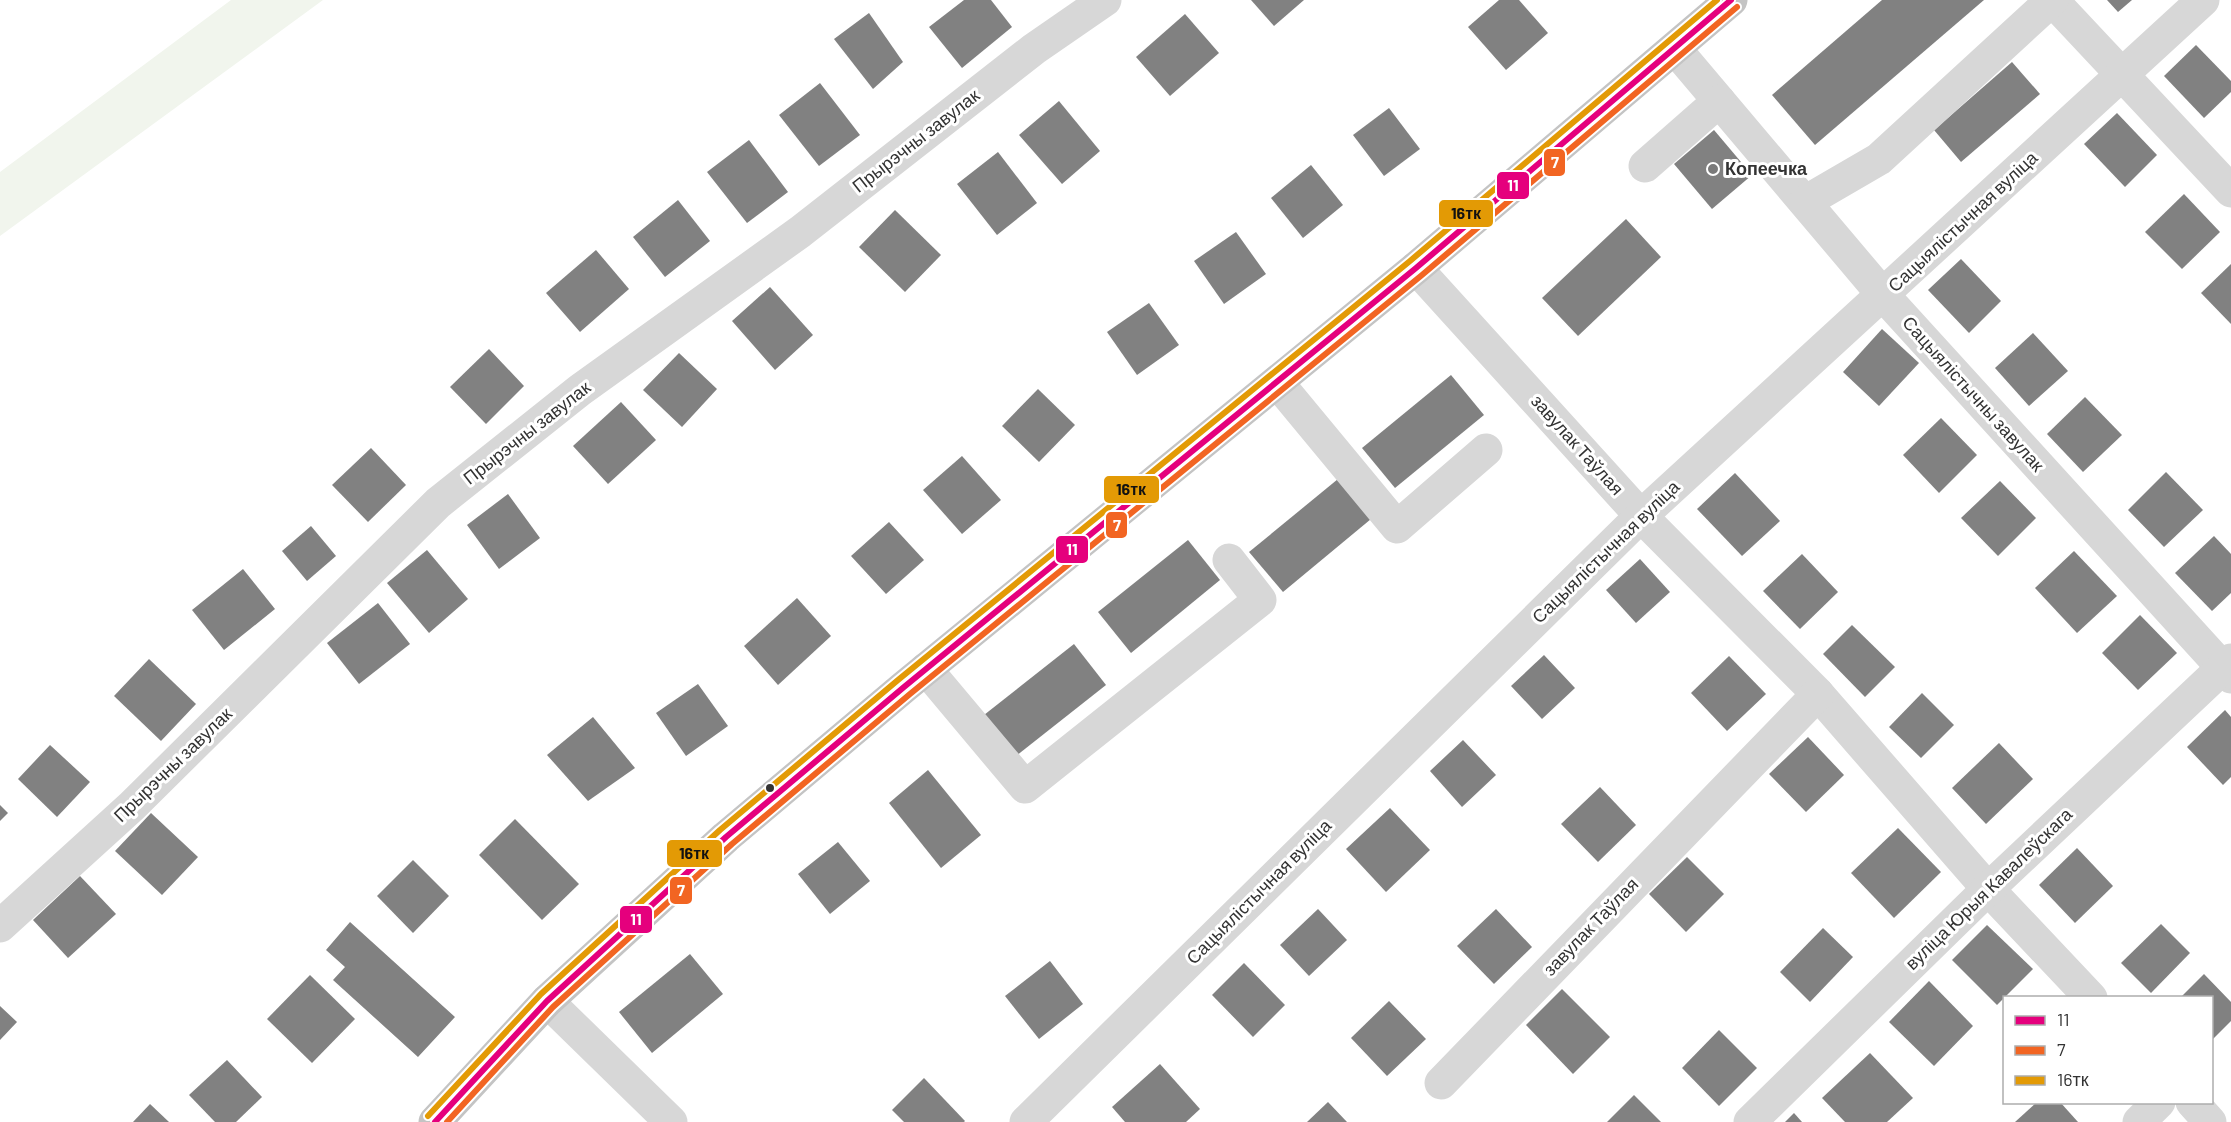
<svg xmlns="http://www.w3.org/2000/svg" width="2231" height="1122" viewBox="0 0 2231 1122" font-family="Barlow,sans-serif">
<rect width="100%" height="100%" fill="#fff"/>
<polygon fill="#f1f5ed" points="231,0 323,0 0,236 0,172"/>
<g fill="#818181">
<polygon points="964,0 991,0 1012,27 962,68 929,27"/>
<polygon points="1251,0 1304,0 1274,26"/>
<polygon points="1499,0 1519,0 1548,33 1506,70 1468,27"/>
<polygon points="1882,0 1984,0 1815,145 1772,95"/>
<polygon points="2107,0 2132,0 2118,12"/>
<polygon points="869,13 903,62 873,89 834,39"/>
<polygon points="1185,14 1219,53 1170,96 1136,57"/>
<polygon points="2196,45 2231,81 2231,92 2204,118 2164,76"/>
<polygon points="2012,62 2040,94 1961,162 1934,130"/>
<polygon points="820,83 860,135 819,166 779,115"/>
<polygon points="1059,101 1100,151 1062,184 1019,135"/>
<polygon points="1389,108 1420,149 1384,176 1353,135"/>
<polygon points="2117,113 2157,155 2125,187 2084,144"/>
<polygon points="1714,130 1752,175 1712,209 1674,164"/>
<polygon points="749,140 788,192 747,223 707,172"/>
<polygon points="998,152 1037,203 997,235 957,184"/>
<polygon points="1311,165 1343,205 1303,238 1271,198"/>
<polygon points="2184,194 2220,232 2182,269 2145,232"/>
<polygon points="678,200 710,241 665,277 633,237"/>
<polygon points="895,210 941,255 905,292 859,247"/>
<polygon points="1626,219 1661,257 1578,336 1542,298"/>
<polygon points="1236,232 1266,274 1224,304 1194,261"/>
<polygon points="596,250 629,289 580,332 546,293"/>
<polygon points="1961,259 2001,301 1969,333 1928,290"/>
<polygon points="2231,264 2231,324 2201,293"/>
<polygon points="770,287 813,335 775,370 732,321"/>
<polygon points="1149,303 1179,345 1137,375 1107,332"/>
<polygon points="1882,329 1919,363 1879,406 1843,372"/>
<polygon points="2033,333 2068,371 2029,406 1995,368"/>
<polygon points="489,349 524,386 486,424 450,387"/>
<polygon points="679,353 717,389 682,427 643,390"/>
<polygon points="1451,375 1484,415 1395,488 1362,448"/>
<polygon points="1038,389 1075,425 1039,462 1002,426"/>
<polygon points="2085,397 2122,435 2083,472 2047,434"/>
<polygon points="621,402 656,440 608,484 573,446"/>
<polygon points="1941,418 1977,455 1939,493 1903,455"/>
<polygon points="371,448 406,485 368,522 332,485"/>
<polygon points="962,456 1001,500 962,534 923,490"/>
<polygon points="2166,472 2203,510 2164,547 2128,510"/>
<polygon points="1735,473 1780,521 1742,556 1697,509"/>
<polygon points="1338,479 1371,519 1283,592 1249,552"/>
<polygon points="2000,481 2036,518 1998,556 1961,518"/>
<polygon points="508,494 540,538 499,569 467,525"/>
<polygon points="889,522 924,560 886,594 851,556"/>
<polygon points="311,526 336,556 307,581 282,551"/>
<polygon points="2214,536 2231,554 2231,593 2212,611 2175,573"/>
<polygon points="1188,540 1220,580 1131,653 1098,612"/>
<polygon points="427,550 468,599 429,633 387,583"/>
<polygon points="2074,551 2117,596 2077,633 2035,588"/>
<polygon points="1802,554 1838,592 1800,629 1763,591"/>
<polygon points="1640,559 1670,592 1636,623 1606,590"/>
<polygon points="243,569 275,609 224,650 192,610"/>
<polygon points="797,598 831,636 778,685 744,646"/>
<polygon points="378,603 410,644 359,684 327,643"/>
<polygon points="2140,615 2177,653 2138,690 2102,653"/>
<polygon points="1852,625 1895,667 1865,697 1823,654"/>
<polygon points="1074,644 1106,685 1016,756 984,715"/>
<polygon points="1544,655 1575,688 1542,719 1511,686"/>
<polygon points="1729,656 1766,694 1727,731 1691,693"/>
<polygon points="149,659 196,704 161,741 114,696"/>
<polygon points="698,684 728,726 686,756 656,713"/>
<polygon points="1922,693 1954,725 1921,758 1889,727"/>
<polygon points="2225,710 2231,717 2231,777 2223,785 2187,747"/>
<polygon points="593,717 635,768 588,801 547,755"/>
<polygon points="1808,737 1844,775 1806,812 1769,774"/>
<polygon points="1463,740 1496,775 1462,807 1430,771"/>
<polygon points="1999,743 2033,779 1986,824 1952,788"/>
<polygon points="50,745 90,782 57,817 18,779"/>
<polygon points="928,770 981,835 941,868 889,803"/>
<polygon points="1600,787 1636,825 1598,862 1561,824"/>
<polygon points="0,805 8,813 0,821"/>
<polygon points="1390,808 1430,850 1386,892 1346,849"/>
<polygon points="151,813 198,857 162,895 115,851"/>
<polygon points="515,819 579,884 542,920 479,855"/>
<polygon points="1898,828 1941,872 1894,918 1851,873"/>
<polygon points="838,842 870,881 830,914 798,874"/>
<polygon points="2077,848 2113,886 2075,923 2039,885"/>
<polygon points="1687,857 1724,894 1686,932 1649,894"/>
<polygon points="413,860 449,896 413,933 377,896"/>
<polygon points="80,876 116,914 68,958 33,920"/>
<polygon points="1318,909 1347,940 1309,976 1280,945"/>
<polygon points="1496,909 1532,947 1494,984 1457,946"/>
<polygon points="350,922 455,1017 418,1057 333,980 345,967 326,950"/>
<polygon points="2161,924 2190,953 2151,993 2121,963"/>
<polygon points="1987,925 2033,969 1997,1005 1952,960"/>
<polygon points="1823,928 1853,957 1810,1002 1780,972"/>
<polygon points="690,954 723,994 652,1053 619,1012"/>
<polygon points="1050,961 1083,1004 1039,1039 1005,996"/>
<polygon points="1244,963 1285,1005 1253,1037 1212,995"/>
<polygon points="2204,974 2231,1002 2231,1021 2212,1040 2212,998 2180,998"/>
<polygon points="310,975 355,1019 312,1063 267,1019"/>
<polygon points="1929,981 1973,1026 1934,1066 1889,1022"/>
<polygon points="1562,989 1610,1037 1573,1074 1526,1025"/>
<polygon points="1389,1001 1426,1039 1387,1076 1351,1038"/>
<polygon points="0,1006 17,1022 0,1040"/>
<polygon points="1719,1030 1757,1068 1719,1106 1682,1068"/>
<polygon points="1870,1053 1913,1098 1887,1122 1845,1122 1822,1098"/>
<polygon points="227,1060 262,1097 236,1122 215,1122 189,1095"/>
<polygon points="1160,1064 1200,1109 1186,1122 1125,1122 1112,1107"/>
<polygon points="924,1078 965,1121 964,1122 904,1122 892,1110"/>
<polygon points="1634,1095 1661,1122 1607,1122"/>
<polygon points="1328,1102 1347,1122 1307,1122"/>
<polygon points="2037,1102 2060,1102 2078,1122 2015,1122"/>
<polygon points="150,1104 169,1122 133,1122"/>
<polygon points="1794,1113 1802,1122 1785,1122"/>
</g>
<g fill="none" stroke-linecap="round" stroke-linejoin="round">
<g stroke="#d7d7d7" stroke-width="33">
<polyline points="2052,0 2231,191"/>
<polyline points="1676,50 1884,296 2231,677"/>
<polyline points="1645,166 1719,101"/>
<polyline points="1805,202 1879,159 2052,0"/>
<polyline points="1416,268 1641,516 1818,694 1988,889 2091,998"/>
<polyline points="1277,382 1397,527 1486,450"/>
<polyline points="926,669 1025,787 1260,600 1229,560"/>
<polyline points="0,926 132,806 438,503 580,390 800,232 1034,49 1105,0"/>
<polyline points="547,1001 671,1122"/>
<polyline points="1441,1083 1818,694"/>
<polyline points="2192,1102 2210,1122"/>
<polyline points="1026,1122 1641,516 2203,0"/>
<polyline points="1750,1122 1988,889 2231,660"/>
<polyline points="2139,1122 2159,1102"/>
</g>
<polyline stroke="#c4c4c4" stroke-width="33" points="435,1122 547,1001 726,837 904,687 1416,268 1731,0"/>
<defs>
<polyline id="bus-1" points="435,1122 547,1001 726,837 904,687 1416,268 1731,0"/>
<polyline id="bus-2" points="447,1122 553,1007 732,844 910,694 1422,275 1737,7"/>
<polyline id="bus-3" points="428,1116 541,994 720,830 898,680 1410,261 1717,0"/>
</defs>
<use href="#bus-1" stroke="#fff" stroke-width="10"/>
<use href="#bus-2" stroke="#fff" stroke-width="10"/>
<use href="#bus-3" stroke="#fff" stroke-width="10"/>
<use href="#bus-1" stroke="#e5007d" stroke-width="6"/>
<use href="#bus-2" stroke="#f26522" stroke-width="6"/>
<use href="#bus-3" stroke="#e39a05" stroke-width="6"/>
</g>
<circle fill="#7a7a7a" stroke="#fff" stroke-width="2" cx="1713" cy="169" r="6"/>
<circle fill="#333" stroke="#fff" stroke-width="2" cx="770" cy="788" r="5"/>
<g text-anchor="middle" stroke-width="6" stroke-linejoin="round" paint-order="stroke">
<g font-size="18" fill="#333" stroke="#fff">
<text transform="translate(916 141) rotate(-38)" y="6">Прырэчны завулак</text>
<text transform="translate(1963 222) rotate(-43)" y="6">Сацыялістычная вуліца</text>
<text transform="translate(1973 394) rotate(48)" y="6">Сацыялістычны завулак</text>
<text transform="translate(527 433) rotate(-38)" y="6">Прырэчны завулак</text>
<text transform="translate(1577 445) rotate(48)" y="6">завулак Таўлая</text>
<text transform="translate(1606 552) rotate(-44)" y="6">Сацыялістычная вуліца</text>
<text transform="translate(173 765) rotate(-44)" y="6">Прырэчны завулак</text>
<text transform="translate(1989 889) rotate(-44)" y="6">вуліца Юрыя Кавалеўскага</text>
<text transform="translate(1259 892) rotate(-45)" y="6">Сацыялістычная вуліца</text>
<text transform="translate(1591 927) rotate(-46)" y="6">завулак Таўлая</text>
</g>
<g font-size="18" font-weight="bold" fill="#333" stroke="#fff" text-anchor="start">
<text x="1725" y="175">Копеечка</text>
</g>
</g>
<g stroke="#fff" stroke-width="2">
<rect x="1543" y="148" width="23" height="29" rx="6" fill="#f26522"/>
<rect x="1496" y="171" width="34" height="29" rx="6" fill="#e5007d"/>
<rect x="1438" y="199" width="56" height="29" rx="6" fill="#e39a05"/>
<rect x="1103" y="475" width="57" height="29" rx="6" fill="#e39a05"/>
<rect x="1105" y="511" width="23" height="28" rx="6" fill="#f26522"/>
<rect x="1055" y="535" width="34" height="29" rx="6" fill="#e5007d"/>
<rect x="666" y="839" width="57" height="29" rx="6" fill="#e39a05"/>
<rect x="669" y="876" width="24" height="29" rx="6" fill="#f26522"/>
<rect x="619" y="905" width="34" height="29" rx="6" fill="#e5007d"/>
</g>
<g font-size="16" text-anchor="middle" font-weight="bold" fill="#fff">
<text x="1555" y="168">7</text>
<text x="1513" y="191">11</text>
<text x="1117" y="531">7</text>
<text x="1072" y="555">11</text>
<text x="681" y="896">7</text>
<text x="636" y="925">11</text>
</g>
<g font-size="16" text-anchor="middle" font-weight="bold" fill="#111">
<text x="1466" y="219">16тк</text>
<text x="1131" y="495">16тк</text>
<text x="694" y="859">16тк</text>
</g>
<rect x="2003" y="996" width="210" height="108" fill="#ffffff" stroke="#adadad" stroke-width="1.5"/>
<rect x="2015" y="1016" width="30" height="9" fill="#e5007d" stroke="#adadad" stroke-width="1.5"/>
<text x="2057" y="1026" font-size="18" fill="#333333">11</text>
<rect x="2015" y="1046" width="30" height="9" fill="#f26522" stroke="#adadad" stroke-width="1.5"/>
<text x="2057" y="1056" font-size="18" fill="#333333">7</text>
<rect x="2015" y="1076" width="30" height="9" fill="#e39a05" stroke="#adadad" stroke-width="1.5"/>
<text x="2057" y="1086" font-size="18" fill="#333333">16тк</text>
</svg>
